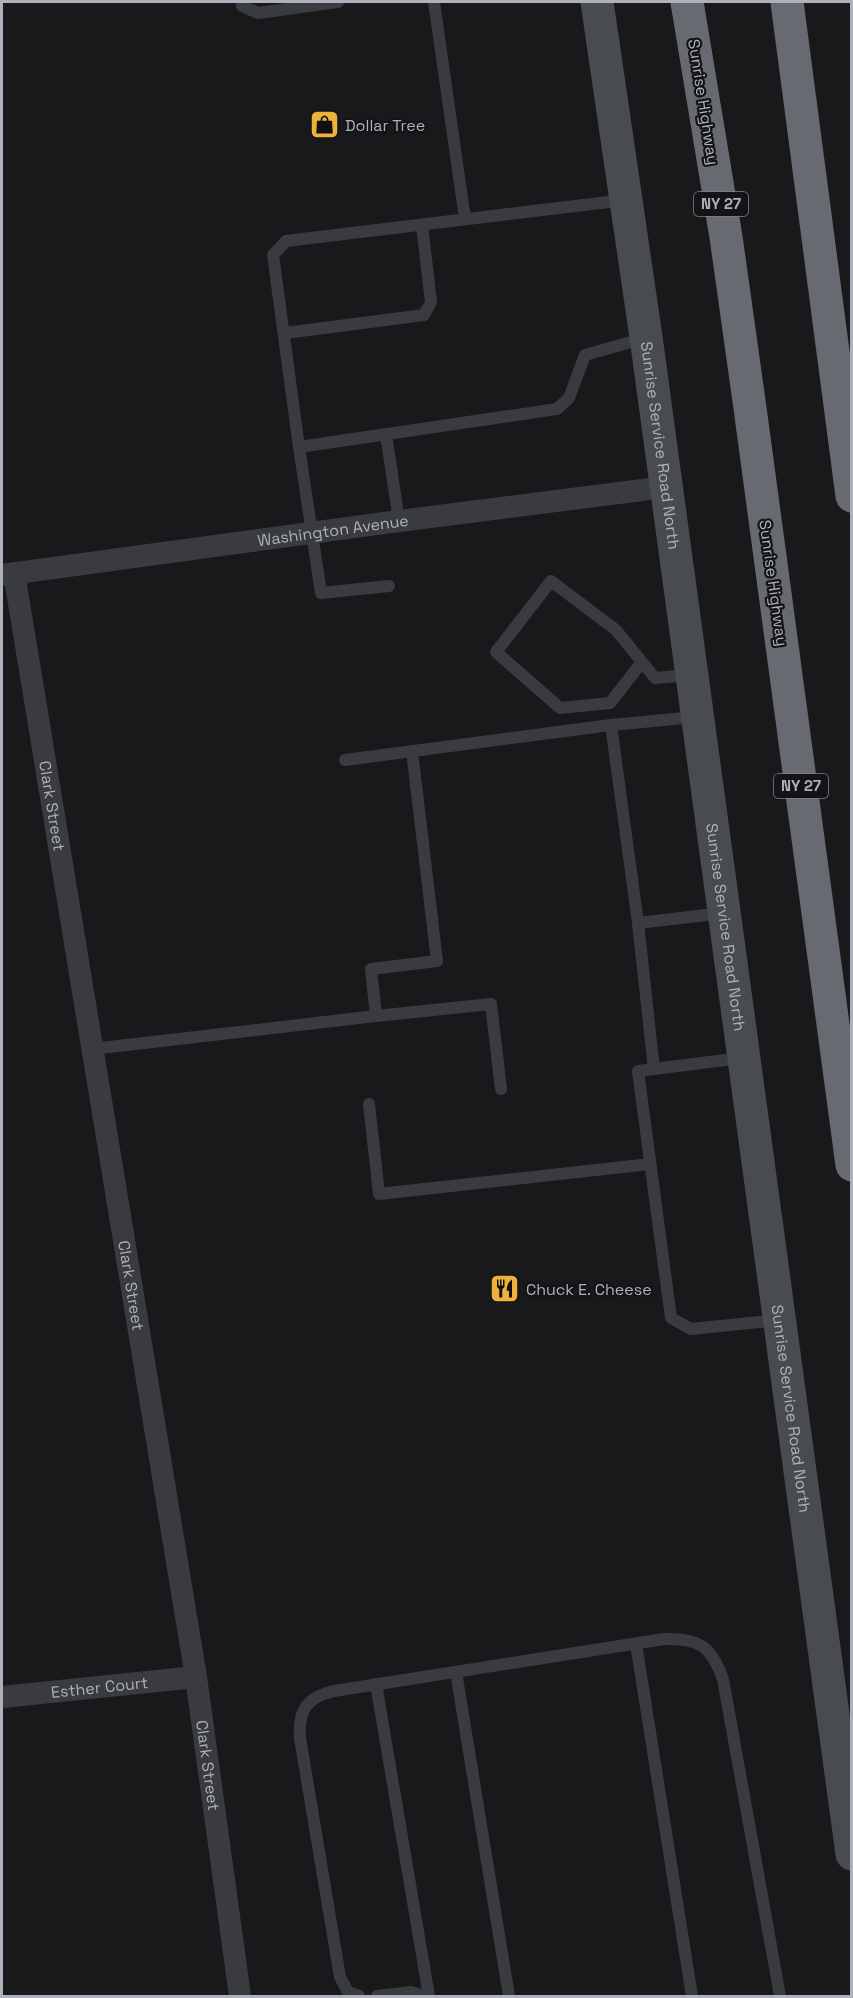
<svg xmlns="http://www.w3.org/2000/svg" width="853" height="1998" viewBox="0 0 853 1998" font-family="'Space Grotesk',sans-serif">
<rect width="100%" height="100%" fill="#19191c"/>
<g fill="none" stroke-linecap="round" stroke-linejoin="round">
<g stroke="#3a3b41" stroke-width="12">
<polyline points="242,2 242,6 258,13 338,2"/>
<polyline points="434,2 465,219"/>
<polyline points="625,200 286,241 273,255 299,447 557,409 569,398 585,355 645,338"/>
<polyline points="285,333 424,315 431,302 422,225"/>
<polyline points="386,434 399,521"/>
<polyline points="299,447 321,593 389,586"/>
<polyline points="642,662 610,703 560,708 496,652 551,581 616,630 655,678 690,675"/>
<polyline points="611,725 638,923 654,1069"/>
<polyline points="345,760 611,725 695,717"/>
<polyline points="638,923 723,913"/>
<polyline points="376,1016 491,1004 501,1089"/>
<polyline points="92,1049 376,1016 371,969 437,961 412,751"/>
<polyline points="741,1058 638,1071 671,1318 691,1329 778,1320"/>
<polyline points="369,1104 379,1194 650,1164"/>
<polyline points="636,1644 692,1996"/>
<polyline points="456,1672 509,1996"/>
<polyline points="376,1684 429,1996"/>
<path d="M 359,1996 L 348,1992 L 340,1977 L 300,1738 C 298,1710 307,1697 334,1691 L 664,1639 C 699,1638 711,1646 723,1679 L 780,1996"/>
<polyline points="377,1996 411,1992 424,1996"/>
</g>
<g stroke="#3a3b41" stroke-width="22">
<path id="s1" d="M 14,573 L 196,1677 L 240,1996"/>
<path id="s2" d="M 2,575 L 399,521 L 666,487"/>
<path id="s3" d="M 2,1697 L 196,1677"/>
</g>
<path stroke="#484b50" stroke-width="33" id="s4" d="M 597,2 L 646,337 L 852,1854"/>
<g stroke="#676a71" stroke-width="33">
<polyline points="687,2 726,237 750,408 852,1165"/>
<polyline points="787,2 852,496"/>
</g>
</g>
<defs>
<symbol id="shop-square" viewBox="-11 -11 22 22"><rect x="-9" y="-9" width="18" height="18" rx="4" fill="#efb13e" stroke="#141417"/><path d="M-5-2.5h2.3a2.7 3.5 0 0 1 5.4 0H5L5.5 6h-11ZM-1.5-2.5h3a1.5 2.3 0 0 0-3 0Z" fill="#111"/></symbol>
<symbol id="restaurant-square" viewBox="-11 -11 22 22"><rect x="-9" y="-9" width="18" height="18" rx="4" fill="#efb13e" stroke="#141417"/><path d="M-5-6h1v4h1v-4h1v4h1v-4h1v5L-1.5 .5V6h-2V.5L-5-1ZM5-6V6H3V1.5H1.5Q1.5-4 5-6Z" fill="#111"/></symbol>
</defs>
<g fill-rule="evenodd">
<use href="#shop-square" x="308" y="108" width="33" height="33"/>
<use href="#restaurant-square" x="488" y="1272" width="33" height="33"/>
</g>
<g text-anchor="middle" stroke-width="4.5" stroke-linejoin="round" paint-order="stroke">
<g fill="#141417" stroke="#7e828a" stroke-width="1.5">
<rect x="694" y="192" width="54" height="24" rx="4.5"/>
<rect x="774" y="774" width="54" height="24" rx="4.5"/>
</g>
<g font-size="15" font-weight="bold" fill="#acb1bb">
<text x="721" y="209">NY 27</text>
<text x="801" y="791">NY 27</text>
</g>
<g font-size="16" fill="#acb1bb" stroke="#141417">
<text transform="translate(704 102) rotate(81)" y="6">Sunrise Highway</text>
<text dy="6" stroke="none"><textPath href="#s4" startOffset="448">Sunrise Service Road North</textPath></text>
<text dy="6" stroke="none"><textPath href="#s2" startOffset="334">Washington Avenue</textPath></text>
<text transform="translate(774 583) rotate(82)" y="6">Sunrise Highway</text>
<text dy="6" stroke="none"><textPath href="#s1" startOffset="236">Clark Street</textPath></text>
<text dy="6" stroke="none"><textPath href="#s4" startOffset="934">Sunrise Service Road North</textPath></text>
<text dy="6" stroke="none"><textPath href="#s1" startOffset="722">Clark Street</textPath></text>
<text dy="6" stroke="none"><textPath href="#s4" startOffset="1420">Sunrise Service Road North</textPath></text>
<text dy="6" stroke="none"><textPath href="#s3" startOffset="98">Esther Court</textPath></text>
<text dy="6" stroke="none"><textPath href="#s1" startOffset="1208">Clark Street</textPath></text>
</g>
<g font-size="16" fill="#acb1bb" stroke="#141417" text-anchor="start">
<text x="345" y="131">Dollar Tree</text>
<text x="526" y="1295">Chuck E. Cheese</text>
</g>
</g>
<rect width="853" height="1998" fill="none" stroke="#acb1bb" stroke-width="6"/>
</svg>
